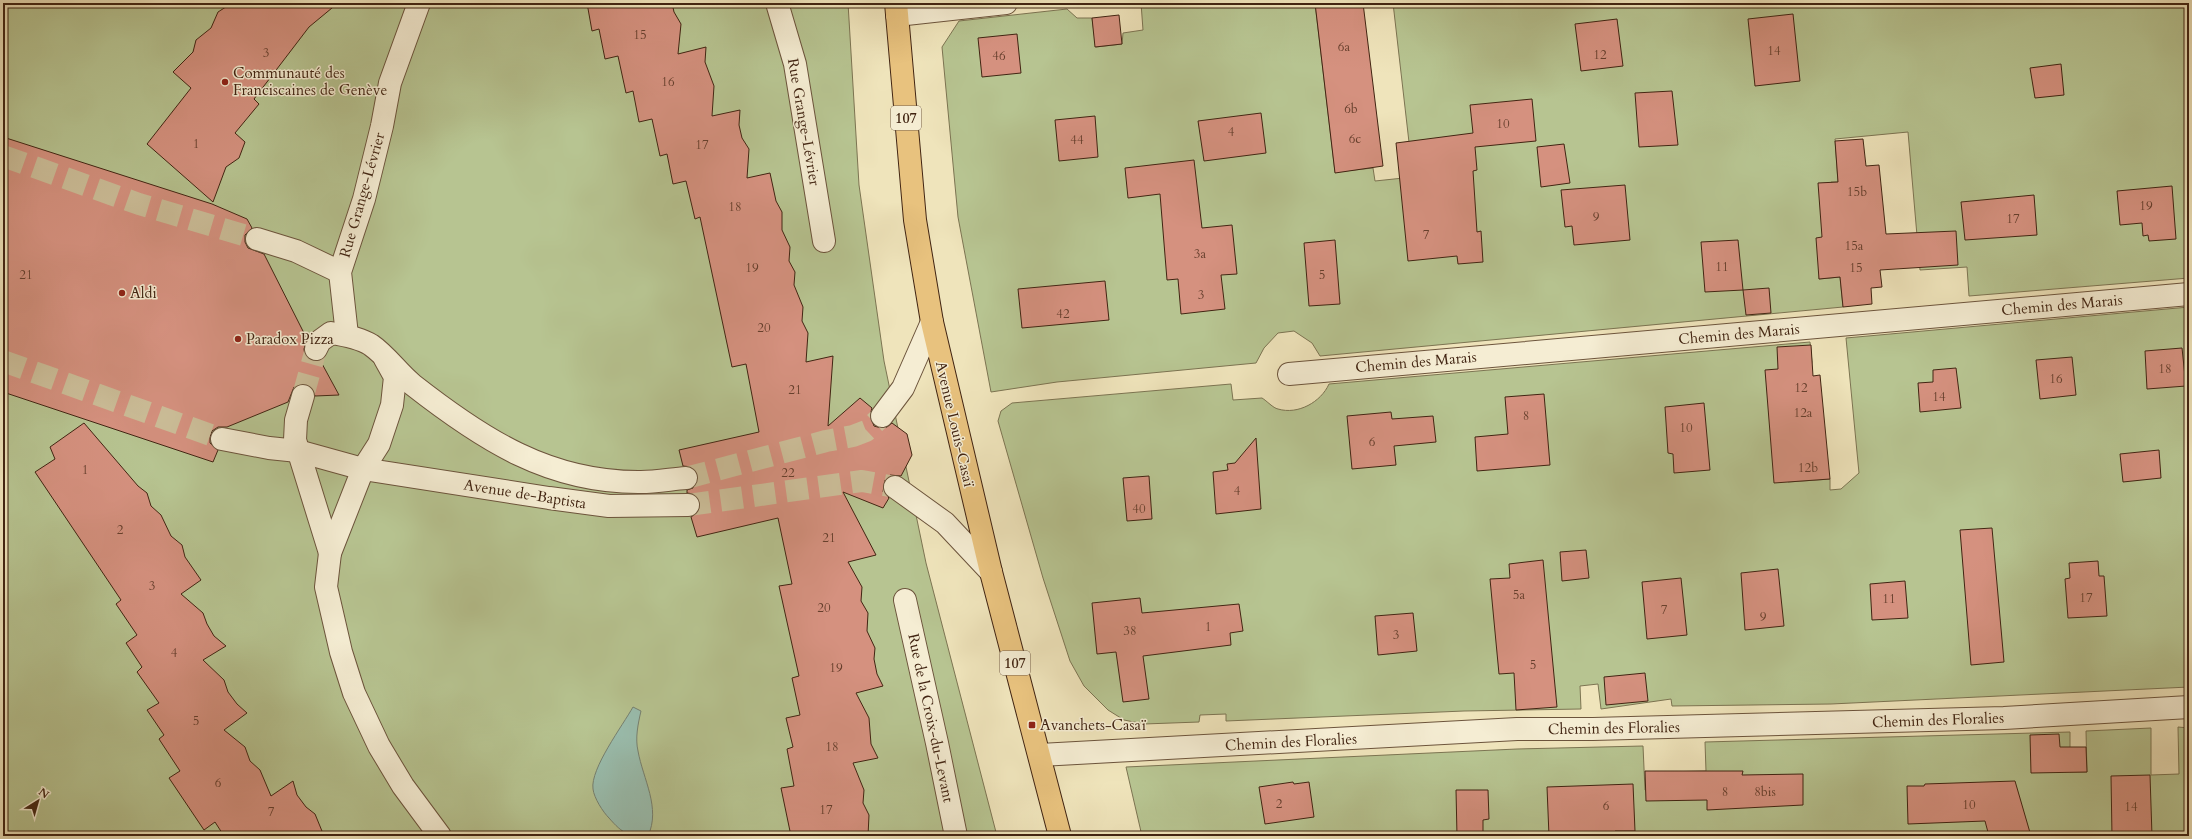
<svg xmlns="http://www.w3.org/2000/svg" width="2192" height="839" viewBox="0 0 2192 839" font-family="Cardo,serif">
<rect width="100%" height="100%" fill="#efe4bb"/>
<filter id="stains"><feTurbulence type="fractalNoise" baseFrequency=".005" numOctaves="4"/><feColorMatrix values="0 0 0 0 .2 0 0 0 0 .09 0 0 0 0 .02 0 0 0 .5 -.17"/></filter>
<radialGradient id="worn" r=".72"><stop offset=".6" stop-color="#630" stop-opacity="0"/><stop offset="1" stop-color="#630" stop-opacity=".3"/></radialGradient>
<g fill="#b7c491" stroke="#7c7452">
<polygon points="3,3 848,3 859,185 884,361 926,563 997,836 3,836"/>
<polygon points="1141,3 1315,3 1335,172 1373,168 1375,181 1413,177 1393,3 2189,3 2189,278 1969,296 1967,267 1920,270 1908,132 1835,139 1838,182 1831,182 1819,279 1840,277 1843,307 1320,356 1312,343 1294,331 1278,333 1264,348 1256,363 1057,382 991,392 958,217 942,47 959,21 1067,9 1077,18 1092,18 1096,47 1122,44 1123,33 1143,30"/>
<path d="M 2189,307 L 2189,687 L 1831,704 L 1672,706 L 1671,699 L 1601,709 L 1598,684 L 1580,686 L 1581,709 L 1464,711 L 1226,721 L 1226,714 L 1200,715 L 1199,722 L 1144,724 L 1124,720 L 1108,710 L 1084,686 L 1070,661 L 1043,578 L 998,421 L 1001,411 L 1012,403 L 1231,384 L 1233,400 L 1262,398 C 1267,401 1273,408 1278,409 C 1298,415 1321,402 1329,384 L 1810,342 L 1812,362 L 1788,482 L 1830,479 L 1830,490 L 1841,489 L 1859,473 L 1846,338 Z"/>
<polygon points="2178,727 2189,728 2189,836 1142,836 1126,767 1517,749 1643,746 1645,790 1662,790 1662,772 1706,771 1705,742 2070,732 2070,772 2087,772 2086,731 2151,728 2151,775 2179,774"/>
</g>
<path fill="#9abfb0" stroke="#768171" d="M 633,707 L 641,711 C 638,724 635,738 638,751 C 643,779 661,808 648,836 C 628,836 623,834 609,818 C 603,812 594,798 593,789 C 590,769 623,725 633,707 Z"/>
<g fill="#d5917f" stroke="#412412">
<polygon points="232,3 338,3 309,27 254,99 259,104 235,133 245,142 239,158 226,167 213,202 147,144 191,88 173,72 193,52 196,40 211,28 218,12"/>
<polygon points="587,3 672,3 674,12 681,24 678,54 706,47 705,62 714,86 712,116 740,110 739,125 742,138 749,149 747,178 770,173 776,201 782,212 782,230 790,247 789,261 795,272 794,285 803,307 802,321 808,333 806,362 833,356 828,426 860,398 872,408 870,415 874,426 881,428 887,427 892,423 907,434 912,455 901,476 890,475 885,480 883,492 889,498 883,508 843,492 876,555 848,562 862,587 861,601 868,613 867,631 875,648 874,659 877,674 883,686 856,693 869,718 871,744 878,758 853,763 864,790 863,803 869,815 868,836 791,836 781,788 794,786 787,749 793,747 786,718 800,715 792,678 799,676 779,586 792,584 778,518 697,537 691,517 699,511 700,504 698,498 694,494 687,493 687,490 693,488 697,484 698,477 692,467 683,466 679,450 759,432 746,364 732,367 700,217 695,219 686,181 673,184 667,154 660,156 652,119 639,122 633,91 626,93 618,56 605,59 599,29 592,31"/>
<polygon points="1315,3 1363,3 1383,166 1335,173"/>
<polygon points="1793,14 1800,81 1755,86 1748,19"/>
<polygon points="1119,15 1122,44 1095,47 1092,18"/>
<polygon points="1617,19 1623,66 1581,71 1575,24"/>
<polygon points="1017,34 1021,73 982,77 978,38"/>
<polygon points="2061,64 2064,95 2035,98 2030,68"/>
<polygon points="1672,91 1678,145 1639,147 1635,93"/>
<polygon points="1532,99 1536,141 1475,147 1477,170 1473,171 1477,232 1481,231 1483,262 1458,264 1457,256 1408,261 1396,143 1473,133 1470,105"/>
<polygon points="1261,113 1266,153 1204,161 1198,121"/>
<polygon points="1095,116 1098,157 1059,161 1055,120"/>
<polygon points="3,137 212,204 247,219 252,228 245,235 245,242 248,248 264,254 307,339 304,349 305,356 311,360 320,360 339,395 315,396 312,387 306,384 300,384 294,387 288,402 227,427 218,427 212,431 210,437 210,443 218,450 213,462 3,392"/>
<polygon points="1863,139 1866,166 1879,165 1886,234 1956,231 1958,265 1880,270 1882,287 1871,288 1872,304 1843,307 1840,277 1819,279 1816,238 1822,237 1818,183 1838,182 1835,141"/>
<polygon points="1564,144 1570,183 1541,187 1537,147"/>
<polygon points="1194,160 1202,228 1232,225 1237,274 1221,275 1225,309 1181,314 1178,279 1167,280 1160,194 1128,198 1125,168"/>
<polygon points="1625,185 1630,240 1574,245 1572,226 1565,227 1561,190"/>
<polygon points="2172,186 2176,239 2149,241 2148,235 2143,236 2142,223 2120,225 2117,191"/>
<polygon points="2034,195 2037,235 1965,240 1961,202"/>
<polygon points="1335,240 1340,304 1309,306 1304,243"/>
<polygon points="1738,240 1743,290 1705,292 1701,242"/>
<polygon points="1105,281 1109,320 1022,328 1018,289"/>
<polygon points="1769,288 1771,313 1746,315 1743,290"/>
<polygon points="1811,345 1813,376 1820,375 1830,479 1774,483 1765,370 1778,369 1777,347"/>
<polygon points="2182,348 2186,386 2147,389 2145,351"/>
<polygon points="2072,357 2076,395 2040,399 2036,360"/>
<polygon points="1956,368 1961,408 1920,412 1918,383 1933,382 1933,370"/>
<polygon points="1544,394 1550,465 1477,471 1475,437 1508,434 1505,397"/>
<polygon points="1704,403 1710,470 1674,473 1673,454 1668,453 1665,407"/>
<polygon points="1391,412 1392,419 1433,416 1436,442 1394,446 1396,465 1352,469 1347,416"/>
<polygon points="84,423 138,486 147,493 151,506 161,515 171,536 182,545 185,557 201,580 181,594 203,613 207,624 214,636 226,646 203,660 224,680 228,692 237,704 247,713 224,730 245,747 250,761 260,770 271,796 293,781 297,795 306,807 315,814 324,836 224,836 215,822 204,830 169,778 180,771 159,739 164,735 147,710 159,703 137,672 142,667 126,643 137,635 116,604 121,600 35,472 55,459 50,447"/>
<polygon points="1256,438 1261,509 1216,514 1213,472 1228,470 1227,464 1235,463"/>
<polygon points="2159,450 2161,478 2123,482 2120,454"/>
<polygon points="1149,476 1152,519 1127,521 1123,478"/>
<polygon points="1992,528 2004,662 1971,665 1960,530"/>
<polygon points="1586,550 1589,578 1562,581 1560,552"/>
<polygon points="1543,560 1557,707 1516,710 1514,673 1499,674 1490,579 1510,578 1509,564"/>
<polygon points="2098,561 2099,576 2104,576 2107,616 2068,618 2065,579 2070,578 2069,563"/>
<polygon points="1778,569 1784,626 1745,630 1741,573"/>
<polygon points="1681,578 1687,635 1647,639 1642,582"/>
<polygon points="1905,581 1908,618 1872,620 1870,584"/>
<polygon points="1140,598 1142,613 1239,604 1243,631 1230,633 1231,645 1143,656 1149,699 1123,702 1116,652 1097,654 1092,603"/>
<polygon points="1413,613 1417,651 1378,655 1375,616"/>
<polygon points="1645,673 1648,701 1606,705 1604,677"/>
<polygon points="2059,734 2060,747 2086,747 2087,772 2031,773 2030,735"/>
<polygon points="1645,771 1743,771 1742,775 1803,774 1803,805 1707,810 1707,800 1646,801"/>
<polygon points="2150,775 2152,836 2112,836 2111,776"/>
<polygon points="2015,781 2031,836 1989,836 1985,821 1908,824 1907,786 1924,786 1925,784"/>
<polygon points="1293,782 1294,784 1309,782 1314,817 1265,824 1259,787"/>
<polygon points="1633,784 1635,831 1615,831 1615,836 1549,836 1547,787"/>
<polygon points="1456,790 1488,790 1489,819 1483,820 1483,836 1457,836"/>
</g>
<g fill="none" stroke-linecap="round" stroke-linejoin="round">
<g stroke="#ccbe99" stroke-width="22" stroke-dasharray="22 11" stroke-linecap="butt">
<polyline points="3,156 139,204 257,239"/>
<polyline points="3,361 222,439"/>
<polyline points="303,396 316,349"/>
<polyline points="686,478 826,441 853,436 866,431 882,416"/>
<polyline points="688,505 862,481 895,487"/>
</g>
<defs>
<g id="minor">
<polyline points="777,3 795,64 824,241"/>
<polyline points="897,15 1006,3"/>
<polyline points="257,239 296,251 340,272"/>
<polyline points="347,335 340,272 364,199 382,126 390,83 419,3"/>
<path d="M 316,349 L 320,341 L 331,333 C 344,335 360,338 371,345 C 387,356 398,373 413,385 C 482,439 549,483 641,482 C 656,482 672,479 686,478"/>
<polyline points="385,359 395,377 392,405 379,444 363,469 330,553 326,587 341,652 354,693 379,746 403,786 440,836"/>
<polyline points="1289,374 2189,294"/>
<polyline points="303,396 296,420 295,440 330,553"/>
<polyline points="882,416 903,388 932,322"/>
<polyline points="222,439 269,448 298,451 363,469 549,498 609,506 688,505"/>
<polyline points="895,487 945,523 991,572"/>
<polyline points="905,600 937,743 956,836"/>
<polyline points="1040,755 1517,729 1593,729 2004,718 2189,707"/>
</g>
<polyline id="major" points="896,3 915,220 932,322 991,572 1060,836"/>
</defs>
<use href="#minor" stroke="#6c543c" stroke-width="24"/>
<use href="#major" stroke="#412412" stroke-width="24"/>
<use href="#minor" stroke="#f5edd3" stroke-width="22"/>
<use href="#major" stroke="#e8c27e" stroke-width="22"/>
</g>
<g fill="#8f2418" stroke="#f5edd3" stroke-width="1.5">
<circle cx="225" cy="82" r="4"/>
<circle cx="122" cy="293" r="4"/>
<circle cx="238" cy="339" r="4"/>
<rect x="1028" y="721" width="8" height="8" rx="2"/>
</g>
<g text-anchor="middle" stroke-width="3" stroke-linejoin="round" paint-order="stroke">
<g font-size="13" fill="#663f2d">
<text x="640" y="39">15</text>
<text x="1344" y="51">6a</text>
<text x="1774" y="55">14</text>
<text x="266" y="57">3</text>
<text x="1600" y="59">12</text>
<text x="999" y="60">46</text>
<text x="668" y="86">16</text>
<text x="1351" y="113">6b</text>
<text x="1503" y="128">10</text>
<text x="1231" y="136">4</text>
<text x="1355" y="143">6c</text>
<text x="1077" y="144">44</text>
<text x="196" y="148">1</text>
<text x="702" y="149">17</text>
<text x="1857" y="196">15b</text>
<text x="2146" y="210">19</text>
<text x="735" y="211">18</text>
<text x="1596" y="221">9</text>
<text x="2013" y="223">17</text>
<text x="1426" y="239">7</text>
<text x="1854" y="250">15a</text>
<text x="1200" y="258">3a</text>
<text x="1722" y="271">11</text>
<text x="752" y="272">19</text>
<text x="1856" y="272">15</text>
<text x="26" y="279">21</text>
<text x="1322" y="279">5</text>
<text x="1201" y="299">3</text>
<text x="1063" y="318">42</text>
<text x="764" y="332">20</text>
<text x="2165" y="373">18</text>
<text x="2056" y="383">16</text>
<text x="1801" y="392">12</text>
<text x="795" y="394">21</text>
<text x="1939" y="401">14</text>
<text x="1803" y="417">12a</text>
<text x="1526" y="420">8</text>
<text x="1686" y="432">10</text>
<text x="1372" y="446">6</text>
<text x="1808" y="472">12b</text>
<text x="85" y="474">1</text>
<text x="788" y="477">22</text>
<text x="1237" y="495">4</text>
<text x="1139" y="513">40</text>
<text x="120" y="534">2</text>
<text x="829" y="542">21</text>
<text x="152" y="590">3</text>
<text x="1519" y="599">5a</text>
<text x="2086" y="602">17</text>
<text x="1889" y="603">11</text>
<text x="824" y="612">20</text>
<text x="1664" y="614">7</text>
<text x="1763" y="621">9</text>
<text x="1208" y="631">1</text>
<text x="1130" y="635">38</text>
<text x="1396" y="639">3</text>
<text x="174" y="657">4</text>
<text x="1533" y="669">5</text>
<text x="836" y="672">19</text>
<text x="196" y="725">5</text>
<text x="832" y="751">18</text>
<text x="218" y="787">6</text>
<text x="1725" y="796">8</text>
<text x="1765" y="796">8bis</text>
<text x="1279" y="808">2</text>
<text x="1969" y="809">10</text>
<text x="1606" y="810">6</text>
<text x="2131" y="811">14</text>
<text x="826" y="814">17</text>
<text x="271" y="816">7</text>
</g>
<g fill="#f5edd3" stroke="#77604c" stroke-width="1">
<rect x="891" y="106" width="30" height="24" rx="3"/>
<rect x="1000" y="651" width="30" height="24" rx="3"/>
</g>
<g font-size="14" font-weight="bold" fill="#412412">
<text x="906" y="123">107</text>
<text x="1015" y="668">107</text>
</g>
<g font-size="15" fill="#412412" stroke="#f5edd3" text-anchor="start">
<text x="233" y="78">Communauté des<tspan x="233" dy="17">Franciscaines de Genève</tspan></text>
<text x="130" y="298">Aldi</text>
<text x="246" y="344">Paradox Pizza</text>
<text x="1040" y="730">Avanchets-Casaï</text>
</g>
<g font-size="15" fill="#412412" stroke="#f5edd3">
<text transform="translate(804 122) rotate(80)" y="5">Rue Grange-Lévrier</text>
<text transform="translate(362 195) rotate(-74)" y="5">Rue Grange-Lévrier</text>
<text transform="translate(2062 305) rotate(-5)" y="5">Chemin des Marais</text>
<text transform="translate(1739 334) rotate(-5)" y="5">Chemin des Marais</text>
<text transform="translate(1416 362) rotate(-5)" y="5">Chemin des Marais</text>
<text transform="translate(955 424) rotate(77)" y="5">Avenue Louis-Casaï</text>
<text transform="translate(525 494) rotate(9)" y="5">Avenue de-Baptista</text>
<text transform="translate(931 718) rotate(78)" y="5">Rue de la Croix-du-Levant</text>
<text transform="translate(1938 720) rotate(-2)" y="5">Chemin des Floralies</text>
<text transform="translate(1614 728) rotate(-1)" y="5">Chemin des Floralies</text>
<text transform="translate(1291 742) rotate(-3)" y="5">Chemin des Floralies</text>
</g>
</g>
<rect width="2192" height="839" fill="none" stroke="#efe4bb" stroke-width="16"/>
<rect x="4" y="4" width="2184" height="831" fill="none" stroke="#412412" stroke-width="2"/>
<rect x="8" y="8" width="2176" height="823" fill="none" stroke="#412412"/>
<g transform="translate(38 801) rotate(37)" stroke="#f5edd3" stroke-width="3" paint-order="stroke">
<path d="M0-3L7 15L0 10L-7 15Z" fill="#412412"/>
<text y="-6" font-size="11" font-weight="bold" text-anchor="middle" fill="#412412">N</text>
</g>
<rect width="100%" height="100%" filter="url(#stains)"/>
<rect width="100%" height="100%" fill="url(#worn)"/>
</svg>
